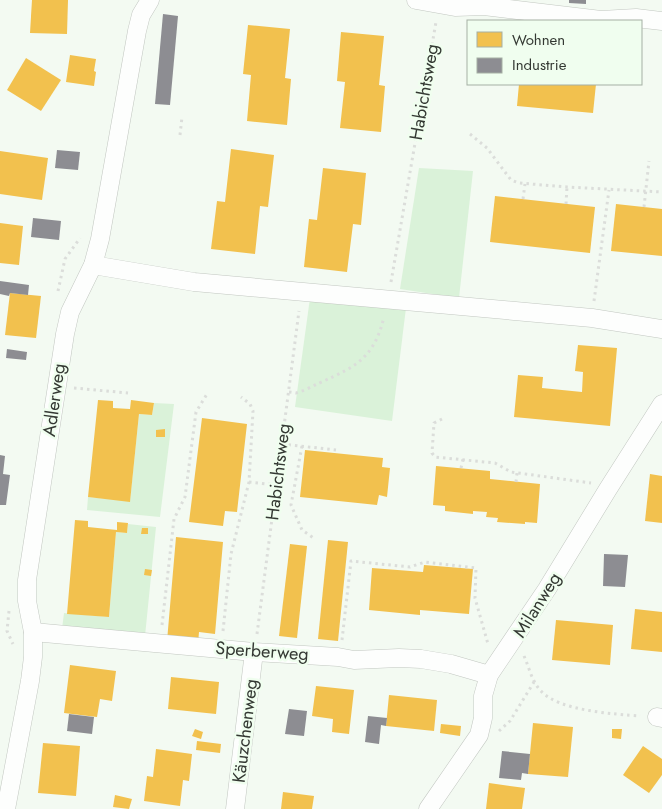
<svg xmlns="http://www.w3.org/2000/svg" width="662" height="809" viewBox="0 0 662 809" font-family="Jost,sans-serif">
<rect width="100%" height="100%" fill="#f3faf2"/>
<g fill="#daf2d9">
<polygon points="419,168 473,171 459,298 400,289"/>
<polygon points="310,298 406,308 392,421 295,407"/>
<polygon points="154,403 174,404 160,517 87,510 88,497 130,501 139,414 152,415"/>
<polygon points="128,524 156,527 145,636 62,629 64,613 109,617 116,532 127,533"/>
</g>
<g fill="#f2c14e">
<polygon points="32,0 68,0 67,34 30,33"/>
<polygon points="248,25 290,29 285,78 291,79 287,125 247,121 251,75 243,74"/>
<polygon points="341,32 384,36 379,85 385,86 381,132 340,128 345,82 337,81"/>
<polygon points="70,55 96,59 94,71 96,72 94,86 66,82"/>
<polygon points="26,58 61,80 41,111 7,90"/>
<polygon points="519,84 596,84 593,113 517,106"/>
<polygon points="231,149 274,155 268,207 260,206 255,254 211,249 217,201 225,202"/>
<polygon points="0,151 48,158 42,200 0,194"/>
<polygon points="323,168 366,173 361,225 353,224 347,272 304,267 309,219 317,220"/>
<polygon points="495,196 595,207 590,253 490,242"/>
<polygon points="616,204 662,209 662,256 611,251"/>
<polygon points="0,223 23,226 19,265 0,263"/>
<polygon points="10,293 41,296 36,338 5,335"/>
<polygon points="578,345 617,348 610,426 514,417 518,375 543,377 542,388 582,392 583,372 575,371"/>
<polygon points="98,400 113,401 113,408 130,409 131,400 154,403 152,415 139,414 130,502 88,497"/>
<polygon points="202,418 247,424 237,512 225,511 223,526 189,522"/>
<polygon points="165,429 165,437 156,437 156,430"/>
<polygon points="305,450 383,458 382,467 390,468 387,497 379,495 377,505 300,497"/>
<polygon points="436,466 490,471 490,479 540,484 537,523 525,522 525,524 497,522 498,518 486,517 487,512 473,511 473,514 445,511 445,506 433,505"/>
<polygon points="650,474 662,476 662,523 645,521"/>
<polygon points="75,520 88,521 88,527 117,530 117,522 128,523 127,533 116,532 109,617 67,614"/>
<polygon points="142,528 148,528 148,534 141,534"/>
<polygon points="176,537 223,542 215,634 199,632 198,644 167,641"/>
<polygon points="328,540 348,542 338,641 318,639"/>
<polygon points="290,544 307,546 297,638 279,636"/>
<polygon points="424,565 473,569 469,614 420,610 420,615 369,610 372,568 423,572"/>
<polygon points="145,569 152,570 151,576 144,575"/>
<polygon points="635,609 662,612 662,652 631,649"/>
<polygon points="556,620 613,625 610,665 552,660"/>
<polygon points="70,665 116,671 112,701 100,699 97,717 64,713"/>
<polygon points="171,677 219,682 216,714 168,709"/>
<polygon points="316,686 354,690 349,734 332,732 333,719 312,716"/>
<polygon points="389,695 437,700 434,731 386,726"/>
<polygon points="533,723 573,727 568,777 528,774"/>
<polygon points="441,724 461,726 460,736 440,733"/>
<polygon points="195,729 203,732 201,739 192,736"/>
<polygon points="612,729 622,729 621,739 612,738"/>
<polygon points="197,741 221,744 220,753 196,750"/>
<polygon points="43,743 80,746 76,796 38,793"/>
<polygon points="643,746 662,759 662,775 649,793 623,775"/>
<polygon points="156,749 192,754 189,781 183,780 180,806 144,801 147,776 153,777"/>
<polygon points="489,783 525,788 522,809 486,809"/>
<polygon points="283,792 314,796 312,809 281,809"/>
<polygon points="115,795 132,799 129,809 113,807"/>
</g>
<g fill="#8d8d92">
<polygon points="569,0 586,0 586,4 569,3"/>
<polygon points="163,14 178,16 170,105 155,104"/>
<polygon points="57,150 80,152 78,170 55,168"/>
<polygon points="33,218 61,221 59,240 31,237"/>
<polygon points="0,281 29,285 28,295 10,293 9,296 0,294"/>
<polygon points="7,349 27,352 26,360 6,358"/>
<polygon points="0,455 5,456 3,474 10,475 6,505 0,505"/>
<polygon points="604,554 628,555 625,587 603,586"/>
<polygon points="289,709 307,711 304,736 285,734"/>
<polygon points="69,714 94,717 92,734 67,731"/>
<polygon points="368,716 387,718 386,726 381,725 379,744 365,742"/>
<polygon points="502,751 530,754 528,774 522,773 521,780 499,778"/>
</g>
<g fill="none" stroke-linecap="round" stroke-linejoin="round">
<defs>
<g id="minor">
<polyline points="416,0 455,7 484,6 601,20 636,18 662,21"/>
<polyline points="93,265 194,282 592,318 662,329"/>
<polyline points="33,632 254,652 338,657 354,660 399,658 421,659 451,664 489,675"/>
<polyline points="657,717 662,718"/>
<polyline points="6,809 30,681 33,657 33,632 27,601 27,580 65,334 70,312 93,265 100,239 137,31 141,15 150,0"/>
<polyline points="235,809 254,652"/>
<polyline points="428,809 479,735 483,718 483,696 489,675 547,589 608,489 662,404"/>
</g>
</defs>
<use href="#minor" stroke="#c2c7c1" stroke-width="19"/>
<g stroke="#dbddda" stroke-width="3" stroke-dasharray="2.5 4" stroke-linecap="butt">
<polyline points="470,134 487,148 511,180 519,183 567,187 662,192"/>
<polyline points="180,135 182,117"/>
<polyline points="523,199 525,184"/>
<polyline points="566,204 567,187"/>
<polyline points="644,207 649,161"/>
<polyline points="391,282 436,22"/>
<polyline points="58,291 65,259 80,238"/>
<polyline points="594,301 609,190"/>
<polyline points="74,388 128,393"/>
<path d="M 289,392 L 296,393 L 305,390 C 346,369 372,367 384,317"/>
<polyline points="442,419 434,423 432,453 435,457 495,463 511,472 591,483"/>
<polyline points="282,444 336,450"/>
<polyline points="302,446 291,505 302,530 315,539"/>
<polyline points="461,468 463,459"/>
<polyline points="249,482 277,485"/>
<polyline points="516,482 517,473"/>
<polyline points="9,611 7,631 13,644"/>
<polyline points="162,625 174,519 185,497 196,412 207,394"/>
<polyline points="223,631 231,554 249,482 253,411 250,404 241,397"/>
<polyline points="257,634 299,311"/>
<polyline points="342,640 351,561 410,567 425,562 476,568 475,598 488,644"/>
<path d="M 524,656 C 529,667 532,682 541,691 C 559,711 614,714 640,716"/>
<polyline points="499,731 510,721 534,682"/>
</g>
<use href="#minor" stroke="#fdfefd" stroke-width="18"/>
</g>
<g text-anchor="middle" stroke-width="5" stroke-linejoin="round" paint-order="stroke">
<g font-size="18" fill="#343933" stroke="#f0feef">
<text transform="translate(424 92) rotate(-80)" y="6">Habichtsweg</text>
<text transform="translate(54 400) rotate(-82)" y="6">Adlerweg</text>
<text transform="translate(278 472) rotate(-83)" y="6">Habichtsweg</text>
<text transform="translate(537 605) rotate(-58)" y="6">Milanweg</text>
<text transform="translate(262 651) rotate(4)" y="6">Sperberweg</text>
<text transform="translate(245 731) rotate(-83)" y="6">Käuzchenweg</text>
</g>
</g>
<rect x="467" y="20" width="175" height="65" fill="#f0feef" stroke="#a5afa4"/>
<rect x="477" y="32" width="25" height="15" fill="#f2c14e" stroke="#a5afa4"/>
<text x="512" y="45" font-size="15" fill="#343933">Wohnen</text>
<rect x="477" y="58" width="25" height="15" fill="#8d8d92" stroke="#a5afa4"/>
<text x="512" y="70" font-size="15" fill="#343933">Industrie</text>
</svg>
